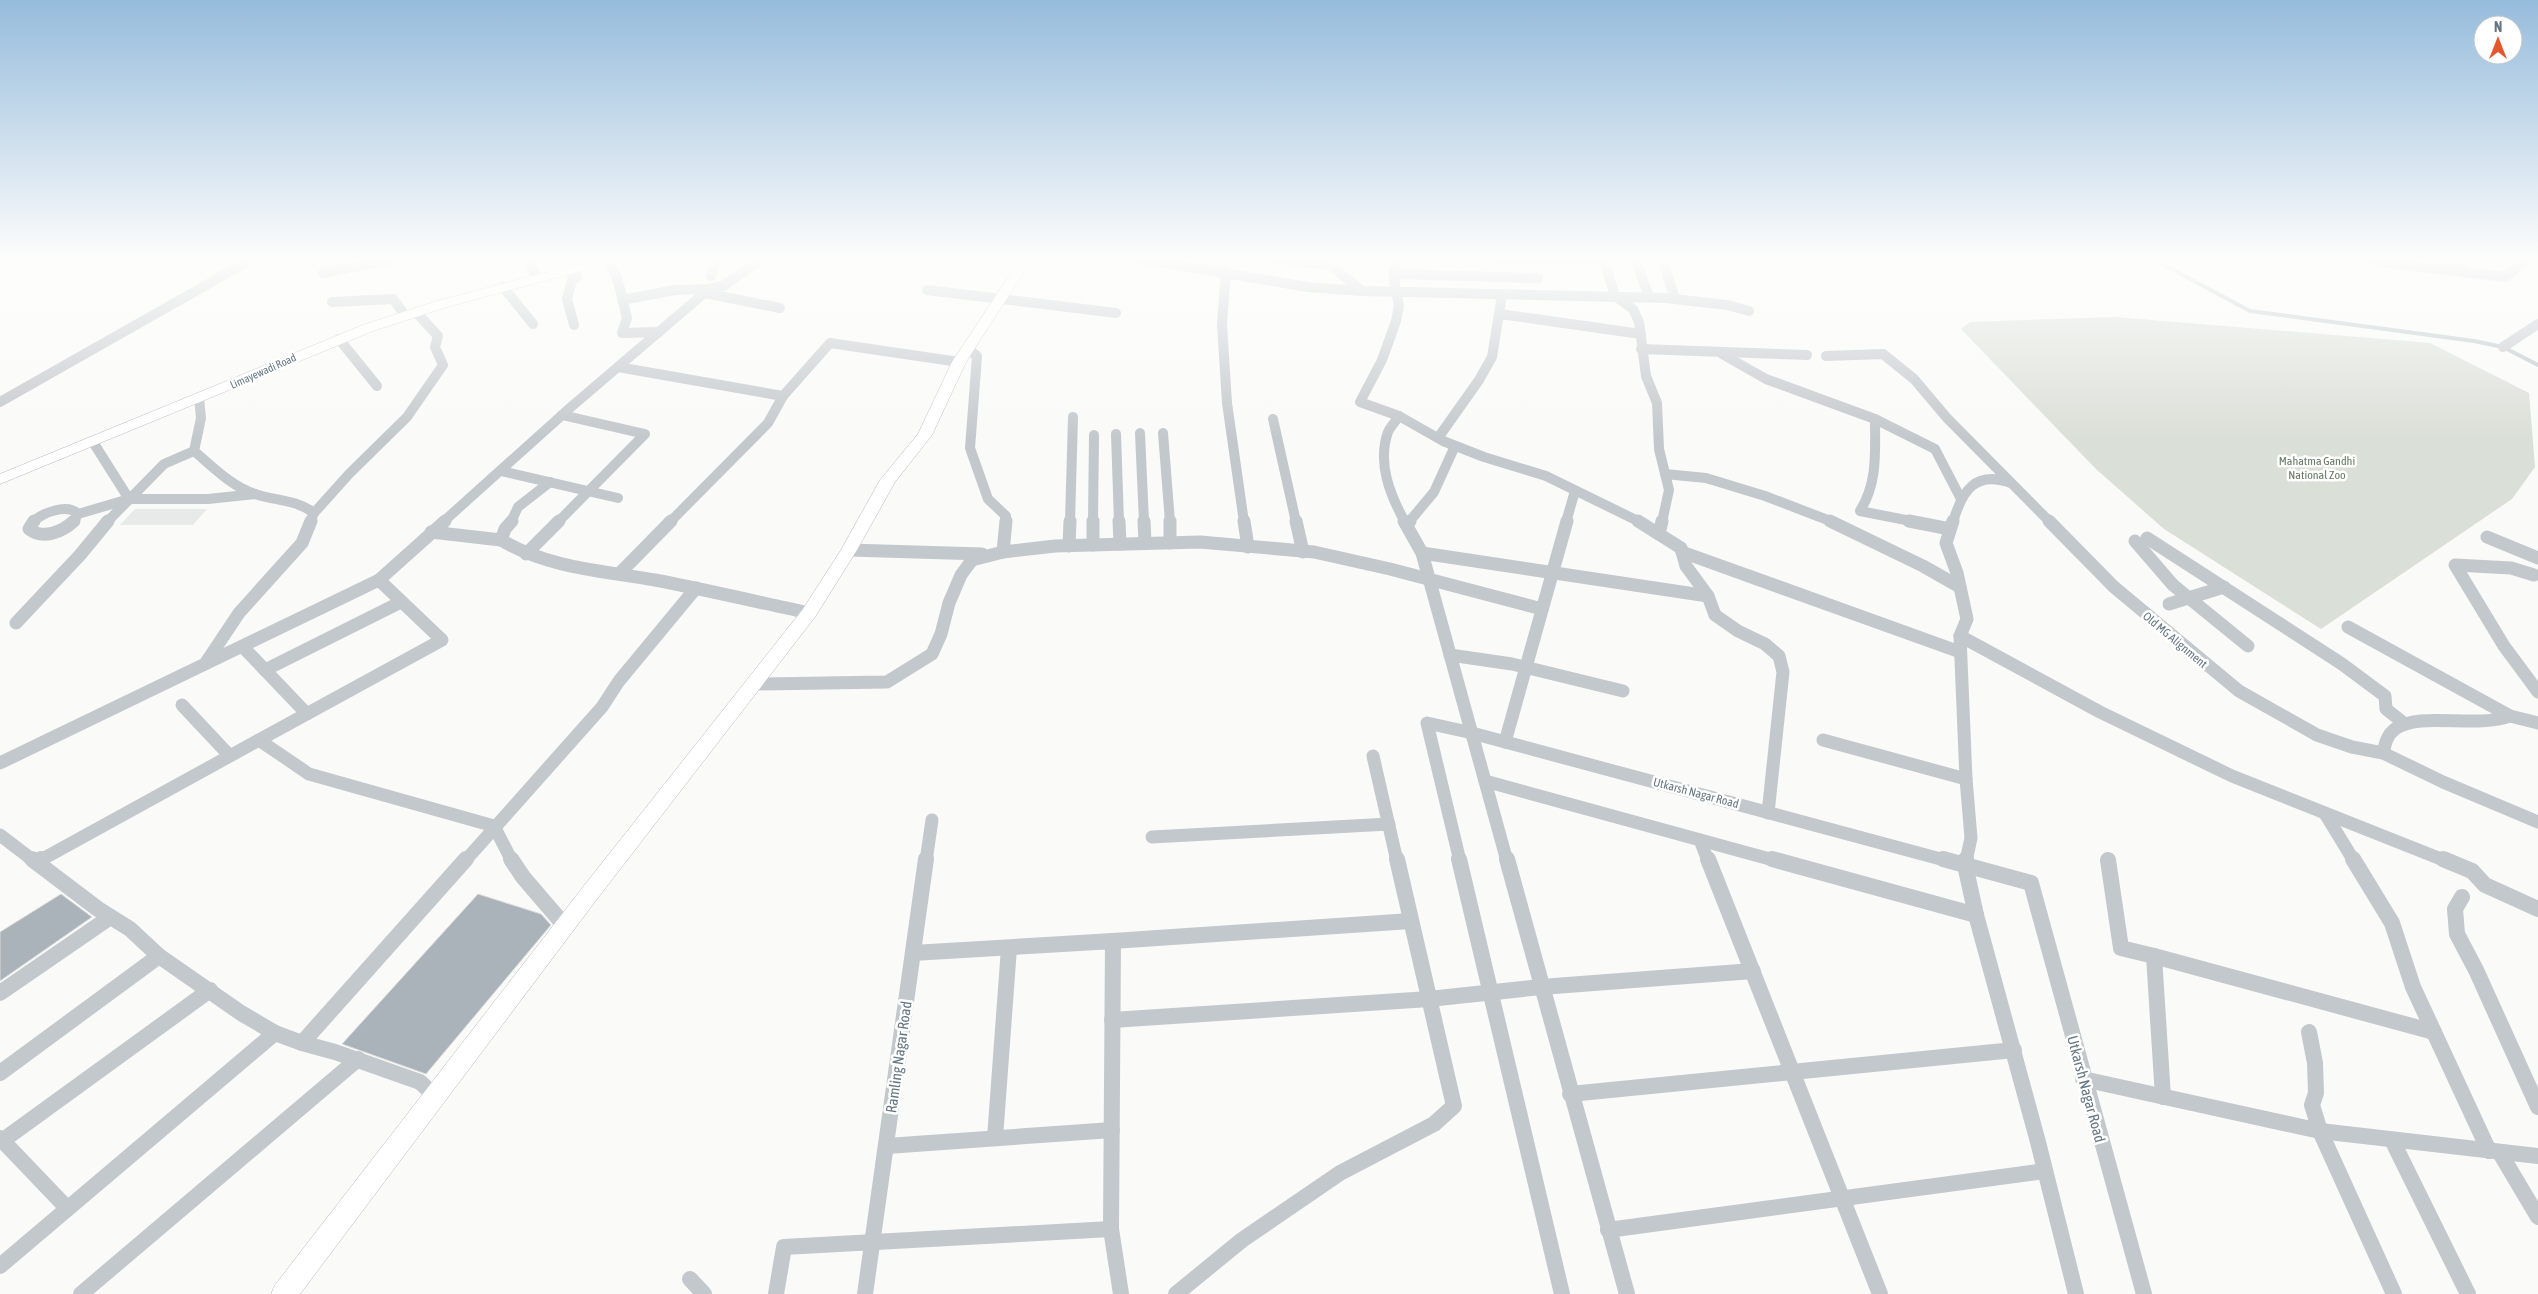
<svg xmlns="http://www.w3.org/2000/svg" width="2538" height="1294" viewBox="0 0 2538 1294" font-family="'Asap Condensed',sans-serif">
<rect width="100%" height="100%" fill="#fafaf8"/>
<polygon fill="#e8e9e9" points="135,509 207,509 193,525 120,525"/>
<polygon fill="#dadfd7" points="2115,317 2430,343 2529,393 2535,467 2512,499 2321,629 2164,529 2096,469 1961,329 1970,322"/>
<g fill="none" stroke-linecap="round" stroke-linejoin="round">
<polyline stroke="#bbc7cb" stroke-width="4" points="2151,258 2250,311 2474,341 2503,347 2538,365"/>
</g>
<g fill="#aab3b9" stroke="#dcdcda">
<polygon points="61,894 92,917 0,981 0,932"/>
<polygon points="478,894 541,914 551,925 426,1074 342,1044"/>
</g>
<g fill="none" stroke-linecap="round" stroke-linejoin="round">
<defs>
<g id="secondary">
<polygon points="602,258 620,258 618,261 447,307 373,331 0,484 0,474 363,325 437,301"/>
<polygon points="1021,258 1033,258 966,362 932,435 895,482 857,550 815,617 597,899 300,1294 271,1294 275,1285 583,887 803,609 841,550 880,480 918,434 952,362"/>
</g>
</defs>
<use href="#secondary" stroke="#b3babf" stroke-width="1"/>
<g stroke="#c3c8cc" stroke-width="10">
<polyline points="528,258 535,274"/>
<polyline points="606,258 617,277 627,318 622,333 659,332"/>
<polyline points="1133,258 1308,287 1362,291 1322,258"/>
<polyline points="1266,258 1331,265"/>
<polyline points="1395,258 1393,274 1399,306 1396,321 1382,360 1360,402 1399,416 1443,441 1484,457 1546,476 1640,522"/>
<polyline points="1460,258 1604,260"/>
<polyline points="1603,258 1615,296 1633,309 1639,322 1646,376 1657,403 1659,449 1669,490 1662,522"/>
<polyline points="1635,258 1649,297"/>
<polyline points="1662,258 1675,299"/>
<polyline points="2368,258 2395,264 2505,277 2530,258"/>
<polyline points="2453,258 2465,273"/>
<polyline points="574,269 577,277 572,280 567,299 574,325"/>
<polyline points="1226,272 1222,324 1227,403 1244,522"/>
<polyline points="323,273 398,258"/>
<polyline points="1393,274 1538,278"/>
<polyline points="711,276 718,258"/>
<polyline points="503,287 533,324"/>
<polyline points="927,290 1116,313"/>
<polyline points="1362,291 1666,298 1727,305 1749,311"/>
<polyline points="705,293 780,308"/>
<polyline points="622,300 675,290 709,289"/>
<polyline points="332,302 393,299 402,311"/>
<polyline points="1500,314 1641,334"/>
<polyline points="339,339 377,386"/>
<polyline points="2503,347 2538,324"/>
<polyline points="968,349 977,356 970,448 988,499 1006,516 1005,522"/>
<polyline points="1641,349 1807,355"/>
<polyline points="1722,354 1766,379 1875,419 1935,449 1961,499"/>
<polyline points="1826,356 1883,354 1914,379 1947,418 2050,522"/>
<polyline points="618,367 783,396"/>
<path d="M 199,398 L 201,418 L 194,451 C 213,467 231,486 255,494 C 276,501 295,499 314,513 L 310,522"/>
<polyline points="0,402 254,258"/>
<path d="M 1399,416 C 1396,421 1390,427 1388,432 C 1377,463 1390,495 1405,522"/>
<polyline points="1273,419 1296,522"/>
<path d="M 1875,419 C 1875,452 1878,482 1860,511 L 1916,522"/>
<polyline points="1140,433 1144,522"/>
<polyline points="1163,433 1170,522"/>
<polyline points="1116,434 1119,522"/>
<polyline points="1438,438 1479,380 1492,357 1502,295"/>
<polyline points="93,442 129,499"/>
<polyline points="501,471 618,498"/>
<polyline points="1665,474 1706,478 1765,496 1833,522"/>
<polyline points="314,513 349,474 407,417 443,365 435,347 438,336 416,312"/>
<polyline points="78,514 129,499 208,499 255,494"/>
<path d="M 33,522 C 42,513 67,503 78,514 L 73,522"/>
<polyline points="107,522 164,464 194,451"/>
<polyline points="443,522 571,407 709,289 723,286 764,258"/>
<polyline points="511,522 518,507 550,482"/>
<polyline points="558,522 645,434 562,415"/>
<polyline points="670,522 768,423 783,396 830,343 959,362"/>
<polyline points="1070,522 1073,417"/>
<polyline points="1093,522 1094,435"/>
<polyline points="1409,522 1434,492 1455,446"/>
<polyline points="1566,522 1575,491"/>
<path d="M 1953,522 C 1962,491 1975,470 2011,483"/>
</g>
<g stroke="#c3c8cc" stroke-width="13">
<path d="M 34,521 L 29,529 C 43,540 62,532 74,521"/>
<path d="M 512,521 L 505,529 L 501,540 C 548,568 603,571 655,580 C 707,590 758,602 809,613"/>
<polyline points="1119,521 1120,544"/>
<polyline points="1144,521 1145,543"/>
<polyline points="1170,521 1170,543"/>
<polyline points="1244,521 1248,547"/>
<polyline points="1296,521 1303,552"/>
<polyline points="1404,521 1422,553 1507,861"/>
<polyline points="1638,521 1681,548 1686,566 1708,596 1715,615 1738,631 1765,644 1779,656 1783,672 1768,813"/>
<polyline points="1830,521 1923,566 1960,587"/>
<polyline points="1909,521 1950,529"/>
<polyline points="1953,521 1946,543 1957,573 1967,619 1960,636 2100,712 2232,776 2446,861"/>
<polyline points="2049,521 2114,587 2239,691 2317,735 2352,747 2383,753 2443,782 2538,822"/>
<polyline points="1407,525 1410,521"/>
<polyline points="431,532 501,540"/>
<polyline points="1659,534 1662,521"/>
<polyline points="2487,537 2538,558"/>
<polyline points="2147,538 2342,664 2385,696 2386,709 2405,724"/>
<polyline points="2135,541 2173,585 2248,646"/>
<polyline points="1093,545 1093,521"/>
<polyline points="1069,546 1070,521"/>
<polyline points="849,550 982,554"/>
<polyline points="1003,552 1006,521"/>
<polyline points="1682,552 1960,652"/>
<polyline points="1422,553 1708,596"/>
<polyline points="526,554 559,521"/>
<polyline points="620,573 671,521"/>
<polyline points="2534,575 2511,568 2455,565 2504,646 2538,692"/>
<polyline points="379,580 442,640 259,740 309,774 494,826 512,861"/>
<polyline points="2169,604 2224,587"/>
<polyline points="16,623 80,555 108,521"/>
<polyline points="2348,627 2510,716 2538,723"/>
<polyline points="1960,636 1966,779 1971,838 1966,861"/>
<polyline points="243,647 307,714"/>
<polyline points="1450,655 1512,664 1623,691"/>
<polyline points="205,664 239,613 302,543 311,521"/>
<polyline points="265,670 401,602"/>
<polyline points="755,684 887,682 932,654 941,634 949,603 961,575 972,560 1003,552 1055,546 1200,542 1314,552 1390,569 1542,609"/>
<polyline points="182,705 229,755"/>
<polyline points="1823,740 1966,779"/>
<polyline points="1505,742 1567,521"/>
<path d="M 2383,753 C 2385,744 2387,735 2395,729 C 2420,711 2475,729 2510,716"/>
<polyline points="1373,756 1397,861"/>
<polyline points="0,763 379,580 445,521"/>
<polyline points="1485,781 1777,861"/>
<polyline points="2326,815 2354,861"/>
<polyline points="0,835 34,861"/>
<polyline points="1152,837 1389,824"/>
<polyline points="1700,840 1708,861"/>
<polyline points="39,861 259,740"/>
<polyline points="465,861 602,707 619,681 696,588"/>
<polyline points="926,861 932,820"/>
<polyline points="1460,861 1427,723 1468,732 1948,861"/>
</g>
<g stroke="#c3c8cc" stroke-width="16">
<polyline points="32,859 98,909 130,929 159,956 241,1013 275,1033 302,1043"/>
<polyline points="511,859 523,877 565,926"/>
<polyline points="1459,859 1562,1294"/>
<polyline points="1507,859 1627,1294"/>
<polyline points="1708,859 1880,1294"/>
<polyline points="1772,859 1976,915"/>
<polyline points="1943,859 2031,883 2144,1294"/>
<polyline points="1966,859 1965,865 1976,915 2038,1142 2076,1294"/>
<polyline points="2353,859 2392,923 2413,987 2489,1151"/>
<polyline points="2443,859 2472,871 2485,885 2538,909"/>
<polyline points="2108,860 2121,948 2154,956 2163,1097"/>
<polyline points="36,862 41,859"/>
<polyline points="2462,897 2455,909 2457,934 2476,970 2538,1107"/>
<polyline points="1113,941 1411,921"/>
<polyline points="913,953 1113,941 1111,1229"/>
<polyline points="2154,956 2434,1032"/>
<polyline points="0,993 109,918"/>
<polyline points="1112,1020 1429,999 1541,987 1753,971"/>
<polyline points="2309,1032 2315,1063 2316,1093 2312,1105 2320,1131 2394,1294"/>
<polyline points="0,1073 159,956"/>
<polyline points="2083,1079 2320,1131 2538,1156"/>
<polyline points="1570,1094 2014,1050"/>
<polyline points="435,1096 420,1082 335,1052 302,1043 466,859"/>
<polyline points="0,1138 67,1208"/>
<polyline points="995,1138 1009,948"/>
<polyline points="2392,1140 2468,1294"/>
<polyline points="2,1141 210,990"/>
<polyline points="887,1146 1112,1130"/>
<polyline points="2500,1153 2538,1217"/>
<polyline points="1608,1230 2045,1171"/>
<polyline points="0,1266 275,1033"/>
<polyline points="690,1279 704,1294"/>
<polyline points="81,1294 358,1059"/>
<polyline points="776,1294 784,1247 1111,1229 1121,1294"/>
<polyline points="865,1294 926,859"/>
<polyline points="1176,1294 1242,1240 1340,1173 1434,1124 1454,1106 1397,859"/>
</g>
<use href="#secondary" fill="#fff" fill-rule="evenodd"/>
</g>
<linearGradient id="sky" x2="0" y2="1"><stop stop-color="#96bcdc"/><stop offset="0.59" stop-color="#fdfdfc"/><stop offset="1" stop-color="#fdfdfc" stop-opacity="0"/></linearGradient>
<rect width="2538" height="439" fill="url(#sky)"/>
<g text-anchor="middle" stroke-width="5" stroke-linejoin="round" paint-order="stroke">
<g font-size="11" fill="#657683" stroke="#fff">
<text transform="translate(263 371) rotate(-24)" y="4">Limayewadi Road</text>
</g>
<g font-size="12" fill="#687a64" stroke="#fff">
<text x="2317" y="465">Mahatma Gandhi<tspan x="2317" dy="14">National Zoo</tspan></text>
</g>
<g font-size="12" fill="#657683" stroke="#fff">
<text transform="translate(2175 640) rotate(40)" y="4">Old MG Alignment</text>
<text transform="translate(1696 793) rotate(15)" y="4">Utkarsh Nagar Road</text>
</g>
<g font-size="15" fill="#657683" stroke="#fff">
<text transform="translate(899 1057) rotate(-82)" y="5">Ramling Nagar Road</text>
<text transform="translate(2086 1089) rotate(75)" y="5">Utkarsh Nagar Road</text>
</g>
</g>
<g transform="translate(2498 40)"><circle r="24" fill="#ffffff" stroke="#c1c8cd"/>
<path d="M0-4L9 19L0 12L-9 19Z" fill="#e4572e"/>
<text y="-8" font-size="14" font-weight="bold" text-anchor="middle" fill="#657683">N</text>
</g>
</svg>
